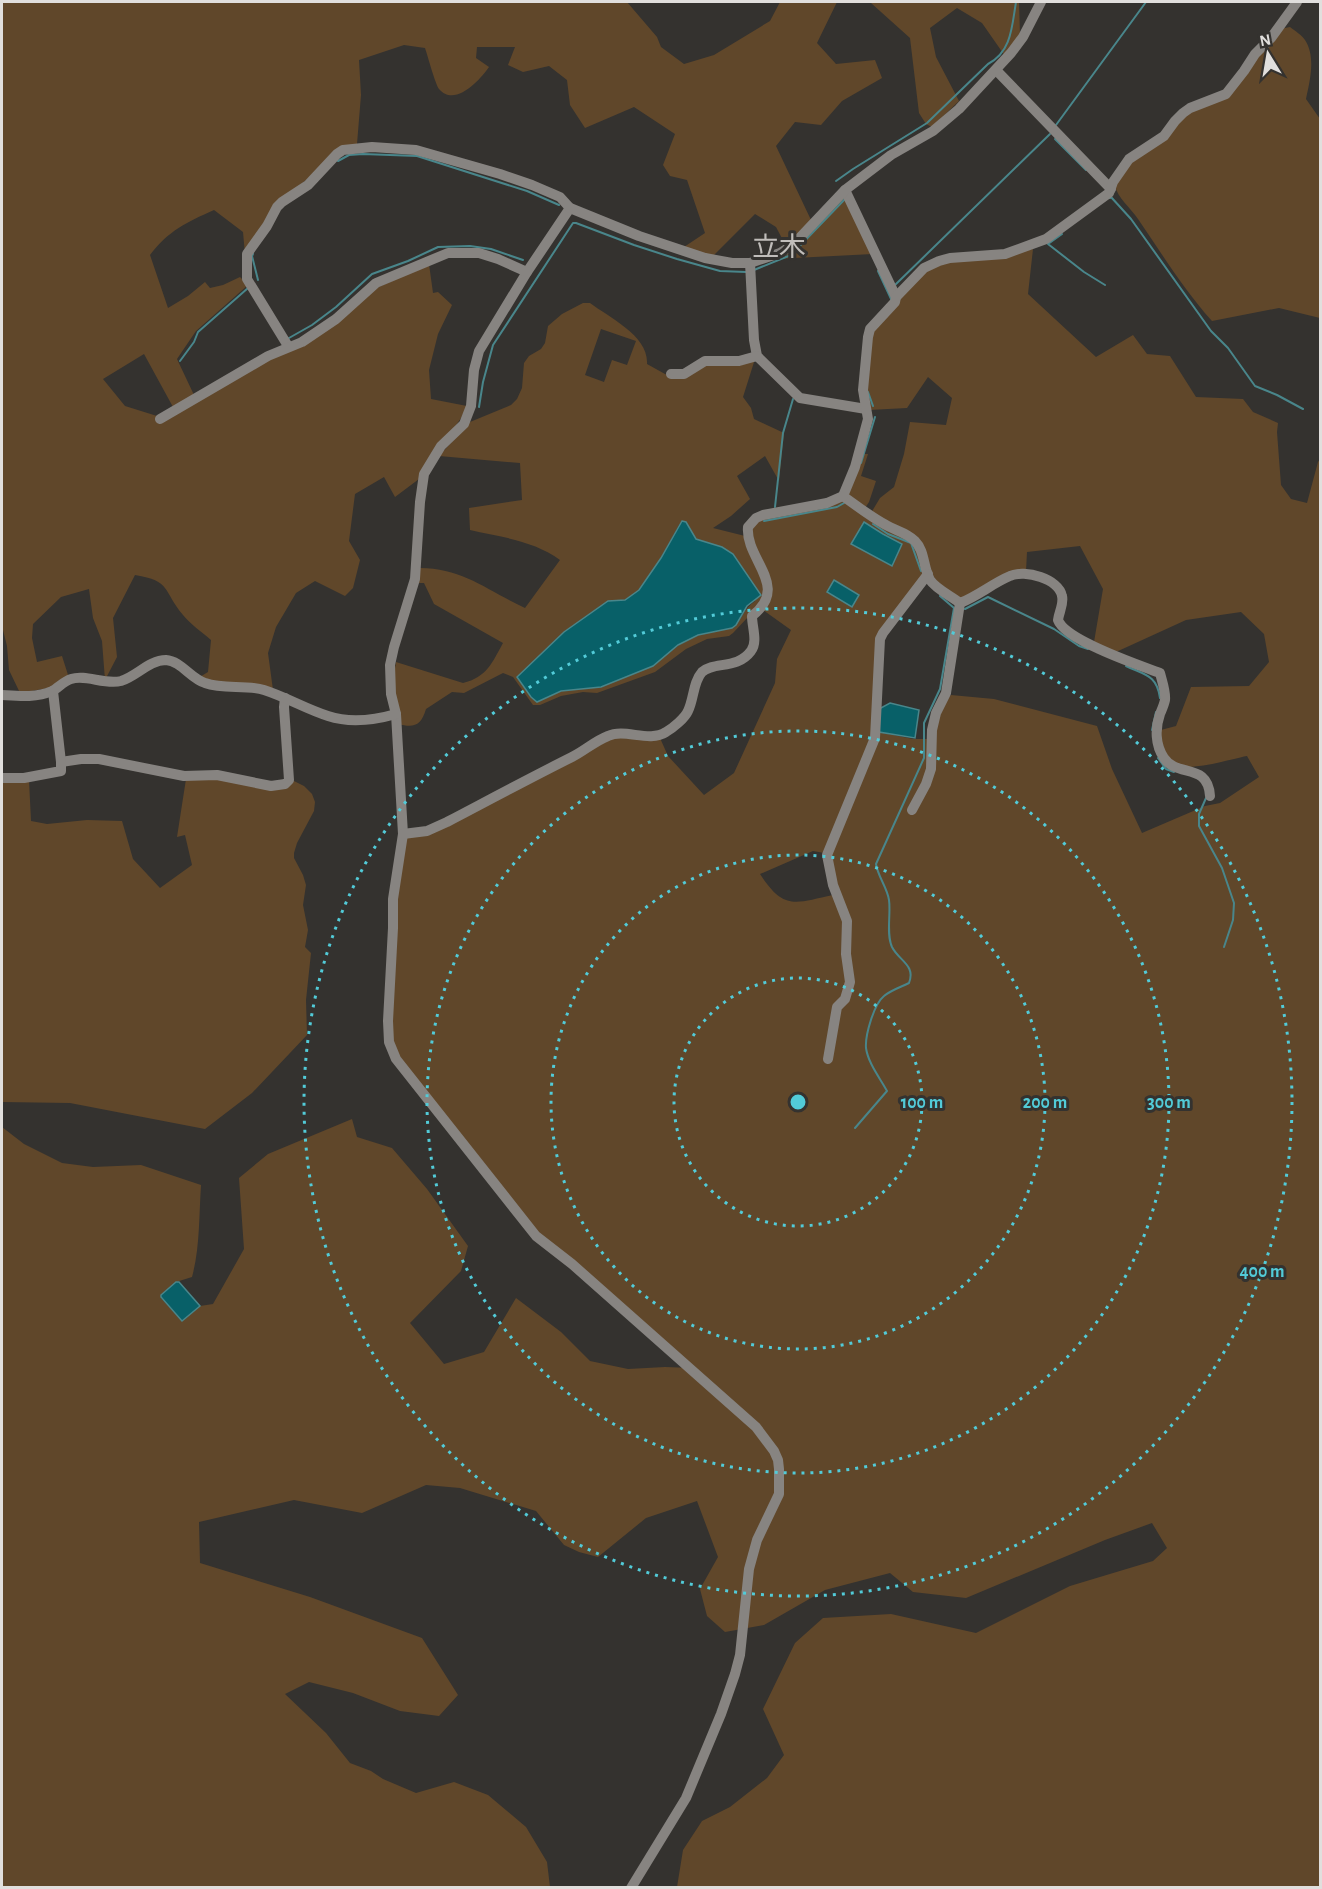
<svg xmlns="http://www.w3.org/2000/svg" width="1322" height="1889" viewBox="0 0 1322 1889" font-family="'Alegreya Sans','Noto Sans JP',sans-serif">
<rect width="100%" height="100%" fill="#34322f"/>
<g fill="#60472a" fill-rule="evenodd">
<path d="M 2,2 L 627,2 L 657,37 L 661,47 L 684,64 L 714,55 L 770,21 L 780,2 L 837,2 L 817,43 L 836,64 L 875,60 L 882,78 L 842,101 L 821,125 L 795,122 L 776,146 L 811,220 L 786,246 L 776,227 L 755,214 L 713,256 L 684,247 L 705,233 L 687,180 L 670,176 L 663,165 L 675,134 L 634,107 L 585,128 L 570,105 L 567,80 L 549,66 L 523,72 L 508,65 L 515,47 L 477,47 L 476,58 L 489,67 C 481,79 455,108 439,89 C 435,83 428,57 425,48 L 404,45 L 359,60 L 361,95 L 357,144 L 327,163 L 285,197 L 245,254 L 243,232 L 214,210 C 187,222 168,231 150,255 L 168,308 L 188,296 L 205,282 L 210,288 L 223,285 L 240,277 L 248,285 L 196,331 L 177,359 L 194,395 L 173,407 L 144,354 L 103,379 L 125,406 L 157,416 L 274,356 L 370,291 L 429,264 L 433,293 L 438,292 L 452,305 L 438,334 L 429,370 L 431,399 L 467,406 L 461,418 L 419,479 L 395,497 L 384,477 L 355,494 L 349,541 L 360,560 L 353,588 L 345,596 L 315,581 L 296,593 L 276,627 L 268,653 L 273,690 L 198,678 L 208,672 L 211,640 C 202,632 190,624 183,615 C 162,590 172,581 135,575 L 113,618 L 117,657 L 105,680 L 102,641 L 93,618 L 89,589 L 61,597 L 33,624 L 32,638 L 37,662 L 62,656 L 69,678 L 54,687 L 20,693 L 9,670 L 7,646 L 2,626 Z"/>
<polygon points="862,2 1019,2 1020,35 1005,56 982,23 957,8 930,28 936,57 959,101 932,127 926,124 919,113 910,38 871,3"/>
<path d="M 1290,27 C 1295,31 1302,35 1305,40 C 1316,57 1310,80 1306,99 L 1320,119 L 1320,318 L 1279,308 L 1212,321 C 1184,290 1162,254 1138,219 C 1131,208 1117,198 1115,185 L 1132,160 L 1190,112 L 1227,96 L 1280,29 Z"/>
<polygon points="843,196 873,254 775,259"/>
<path d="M 1033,249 L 1028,294 L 1096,357 L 1133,335 L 1147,354 L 1170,356 L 1196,397 L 1243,399 L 1253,412 L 1278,423 L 1277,432 L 1281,485 L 1291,499 L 1307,503 L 1318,462 L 1320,459 L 1320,1887 L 677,1887 L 683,1850 L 702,1821 L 730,1807 L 767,1778 L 784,1755 L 763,1709 L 795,1643 L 823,1618 L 891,1614 L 976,1633 L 1070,1586 L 1153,1561 L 1167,1548 L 1152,1523 L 1105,1540 L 966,1598 L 913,1592 L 890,1573 L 825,1590 L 764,1625 L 725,1632 L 707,1616 L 700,1589 L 718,1557 L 697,1501 L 646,1518 L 598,1557 L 579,1552 L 564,1545 L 536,1511 L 460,1488 L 426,1485 L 362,1513 L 294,1500 L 199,1522 L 200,1563 L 310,1597 L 422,1638 L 458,1695 L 439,1716 L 400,1711 L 353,1693 L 309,1682 L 285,1694 L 326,1733 L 350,1763 L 371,1771 L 383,1779 L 416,1793 L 454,1782 L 488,1795 L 526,1827 L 547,1862 L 550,1887 L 2,1887 L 2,1127 L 24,1144 L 62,1163 L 93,1167 L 141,1165 L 201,1185 C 199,1215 200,1248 192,1277 L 176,1282 L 161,1295 L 161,1298 L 182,1321 L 200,1306 L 213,1304 L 244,1249 L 239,1178 L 268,1154 L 352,1119 L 357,1137 L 392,1148 L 427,1189 L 468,1246 L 461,1271 L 410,1323 L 444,1364 L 484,1352 L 516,1298 L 561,1332 L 590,1361 L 628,1369 L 665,1367 L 692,1368 L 573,1261 L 553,1248 L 536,1233 L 400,1061 L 394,1050 L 390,1027 L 396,925 L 395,895 L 405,838 L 434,831 L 464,817 L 588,751 L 608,739 L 618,736 L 660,738 L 668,756 L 704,795 L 734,773 L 775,683 L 777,659 L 791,630 L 763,610 L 770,599 L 769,581 L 749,535 L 751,526 L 757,521 L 766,517 L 814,508 L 845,499 L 885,528 L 912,541 L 918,548 L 922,559 L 925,575 L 881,633 L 874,692 L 879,732 L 913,739 L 928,739 L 930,721 L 951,695 L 994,699 L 1097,726 L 1112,769 L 1142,833 L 1205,806 L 1220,803 L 1259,777 L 1247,756 C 1230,759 1182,775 1168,762 C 1160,754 1159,742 1157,731 L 1176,726 L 1191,687 L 1249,686 L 1269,662 L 1264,634 L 1241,612 L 1186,620 L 1116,652 L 1094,642 L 1103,589 L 1080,546 L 1027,552 L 1026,571 L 1014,573 L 964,600 L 961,600 L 931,578 L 924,551 L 917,539 L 905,531 L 888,525 L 871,513 L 880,498 L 894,487 L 904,454 L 910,422 L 946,425 L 952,398 L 928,377 L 907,408 L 869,410 L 865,390 L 868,346 L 872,331 L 899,301 L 902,293 L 921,274 L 930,267 L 952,260 L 1004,256 ZM 813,851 L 830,854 L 837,892 L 850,921 L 850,926 L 843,923 L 833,895 C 795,903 784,911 760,874 Z"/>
<path d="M 583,303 L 590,303 C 610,318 649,336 647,364 L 665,374 L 675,377 L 703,364 L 755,359 L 743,397 L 751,408 L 754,419 L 784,433 L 779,481 L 765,456 L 737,476 L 750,499 L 731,516 L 713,528 L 745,536 L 764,579 L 764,600 L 733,633 L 729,636 L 707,639 L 686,649 L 655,672 L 597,693 L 583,692 L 561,696 L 540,705 L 533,705 L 513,677 L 503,673 L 464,693 L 452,692 L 426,709 C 421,726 414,728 398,724 L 394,674 L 396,662 L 463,683 C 487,677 492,663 503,643 L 434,604 L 424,583 L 419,583 L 420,568 C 463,568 488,591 525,608 L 560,560 C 535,541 501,537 470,530 L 469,508 L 522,500 L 520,463 L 439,456 L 470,422 L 511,405 L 517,399 L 522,388 L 524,363 L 529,356 L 541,349 L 545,343 L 548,326 L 562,314 ZM 601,329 L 636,341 L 627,365 L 612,360 L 604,382 L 585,375 ZM 686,522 L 696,539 L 722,547 L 755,601 C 743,609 742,620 732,628 L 698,635 L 679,645 L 653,666 L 601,687 L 561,691 L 537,702 L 531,697 L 517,677 L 565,632 L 608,601 L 625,600 L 639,590 L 661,558 L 679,525 Z"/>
<polygon points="862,454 868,454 861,476 876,481 869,502 865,508 848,496"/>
<polygon points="218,777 265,786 294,781 304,786 312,794 315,802 314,811 297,843 294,853 294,858 303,875 306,885 303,905 308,930 305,947 311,953 306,1000 307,1035 252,1093 205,1129 70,1103 2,1102 2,781 29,780 31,821 47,824 87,820 122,821 133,859 160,888 192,865 185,835 177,837 186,779"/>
</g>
<g fill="#086068" stroke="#49868b" stroke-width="1.5">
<polygon points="682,521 686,522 696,539 722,547 733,554 761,595 747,606 736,625 732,628 698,635 678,645 653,666 601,687 561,691 537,702 531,697 517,677 564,632 608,601 625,600 639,590 661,558"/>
<polygon points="864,522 883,534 902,544 892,566 851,544"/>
<polygon points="834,580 859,595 852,607 827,592"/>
<polygon points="890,703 919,710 915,738 879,732 879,709"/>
<polygon points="176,1282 179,1282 200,1306 182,1321 161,1297 161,1295"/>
</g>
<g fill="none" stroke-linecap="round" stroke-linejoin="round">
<g stroke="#49868b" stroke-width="2">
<polyline points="1056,125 1146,2"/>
<polyline points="1055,139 1086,170"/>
<polyline points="338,161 349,155 363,154 417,156 527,191 559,205"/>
<path d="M 836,181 L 853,169 L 927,123 L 988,64 C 1012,52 1012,25 1016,2"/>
<polyline points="1110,198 1111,197 1131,219 1211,331 1228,348 1255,386 1277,395 1303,409"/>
<polyline points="1062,234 1048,244 1084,272 1105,285"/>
<polyline points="253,254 252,256 258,280"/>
<polyline points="754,270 791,255 845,199"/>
<polyline points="878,271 892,301"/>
<polyline points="895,285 1050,134"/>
<polyline points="289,338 312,325 336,307 372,274 408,261 438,247 470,246 491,249 523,260"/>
<polyline points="180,361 194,342 198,332 248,288"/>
<polyline points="868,392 873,406"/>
<polyline points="479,407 483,382 493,345 573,223 576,223 634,245 677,259 720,271 746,272"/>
<polyline points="861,463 875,417"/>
<polyline points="775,507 783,433 793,399"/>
<polyline points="764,521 837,507 844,503"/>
<polyline points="873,524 888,534 911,543 921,571"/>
<polyline points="965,609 988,597 1054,629 1079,646 1088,649"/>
<path d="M 1126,666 C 1145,675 1157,675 1160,698"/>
<polyline points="1152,730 1156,712"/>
<polyline points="1158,758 1166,769 1174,772"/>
<polyline points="1206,798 1199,814 1199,826 1222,868 1234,903 1233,920 1224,947"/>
<path d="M 855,1128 L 887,1091 C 880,1078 868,1063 866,1048 C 865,1035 874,1004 884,996 C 891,990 901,987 909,983 C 916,965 899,961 892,947 C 886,934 891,914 889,900 C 887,887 878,877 876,864 L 924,758 L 924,723 L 940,689 L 954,608 L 940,596"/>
</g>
<g stroke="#878481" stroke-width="10">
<polyline points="996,70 1111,189"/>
<polyline points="845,190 896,297"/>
<polyline points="570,208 527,272 479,351 474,370 471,406 464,424 441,446 424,474 420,502 415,579 394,647 390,665 391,694 396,714 403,834 393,899 393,928 388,1021 389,1042 396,1059 536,1236 572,1264 756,1427 774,1451 778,1460 779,1469 779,1494 757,1540 749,1569 740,1655 735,1674 721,1714 686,1798 631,1888"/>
<polyline points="750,263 754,340 757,356 800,398 866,409"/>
<polyline points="288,346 247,279 247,254 267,226 277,207 282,202 308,185 337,154 343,150 372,147 416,150 500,174 532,185 560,197 570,208 639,236 705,258 732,263 750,263 780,253 793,245 845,190 891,155 933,131 959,109 1011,53 1023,37 1041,2"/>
<polyline points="671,374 684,374 705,361 739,361 757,356"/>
<polyline points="160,419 268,356 302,342 336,319 376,283 448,253 479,253 498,259 527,272"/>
<path d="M 843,496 C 857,506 871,517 886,525 C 896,531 906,532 915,541 C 925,551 923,567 930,580 C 936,589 951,596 960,603 C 978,596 993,583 1010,576 C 1025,569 1059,579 1062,596 C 1064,604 1059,612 1058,620 C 1065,640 1138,665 1160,673 C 1162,681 1166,692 1165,700 C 1164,705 1162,709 1160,714 C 1155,728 1155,745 1164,758 C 1177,778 1208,762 1210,796"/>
<polyline points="53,691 61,762 81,759 99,759 184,776 217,775 271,786 285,784 289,780 284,707 285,698"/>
<path d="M 2,695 C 18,696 36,698 52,691 C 58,688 64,681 71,679 C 86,674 104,685 121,681 C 137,676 149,660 166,660 C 181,661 191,679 205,683 C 224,690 245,684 264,690 C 286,697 306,709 328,716 C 349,723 375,720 396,714"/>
<polyline points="2,778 24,778 61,771 61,762"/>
<polyline points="912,810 926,784 931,769 932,730 936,713 946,693 960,603"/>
<path d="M 403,834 L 427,831 L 447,822 C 489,800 530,778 572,757 C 584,751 595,741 608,736 C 625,728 649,743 666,732 C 673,728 685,718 688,711 C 694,699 693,682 702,672 C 714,661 737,670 751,651 C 758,642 752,627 752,616 C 791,586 745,560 748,527 L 756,518 L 763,515 L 827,503 L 843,496 L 855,467 L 868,419 L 863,390 L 868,337 L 870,329 L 895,302 L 896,297 L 924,268 L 939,261 L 950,258 L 1005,254 L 1046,239 L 1109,193 L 1113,182 L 1129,159 L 1164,136 L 1175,121 L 1183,113 L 1190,108 L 1226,94 L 1244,71 L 1255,54 L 1271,38 L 1297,2"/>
<polyline points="828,1059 837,1007 845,999 850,982 846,954 847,921 833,885 827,855 875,738 880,639 883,633 928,574"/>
</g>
</g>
<g fill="none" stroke="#52cbd8" stroke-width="3" stroke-dasharray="3 6">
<circle cx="798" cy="1102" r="124"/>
<circle cx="798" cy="1102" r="247"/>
<circle cx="798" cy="1102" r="371"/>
<circle cx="798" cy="1102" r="494"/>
</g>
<g text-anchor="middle" stroke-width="6" stroke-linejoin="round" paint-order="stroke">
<g font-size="27" fill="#c0bdba" stroke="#34322f">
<text x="779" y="256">立木</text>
</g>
</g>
<circle cx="798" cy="1102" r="9" fill="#52cbd8" stroke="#34322f" stroke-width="3"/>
<g font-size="18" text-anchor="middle" font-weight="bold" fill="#52cbd8" stroke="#34322f" stroke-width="6" stroke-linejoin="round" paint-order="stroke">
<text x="922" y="1108">100 m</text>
<text x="1045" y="1108">200 m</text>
<text x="1169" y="1108">300 m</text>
<text x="1262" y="1277">400 m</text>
</g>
<rect width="1322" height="1889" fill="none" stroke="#e1dfdd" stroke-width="6"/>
<g transform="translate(1268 54) rotate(349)" stroke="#34322f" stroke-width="4.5" paint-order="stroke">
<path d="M0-4.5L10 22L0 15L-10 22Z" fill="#e1dfdd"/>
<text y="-9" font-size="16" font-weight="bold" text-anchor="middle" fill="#e1dfdd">N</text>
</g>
</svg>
